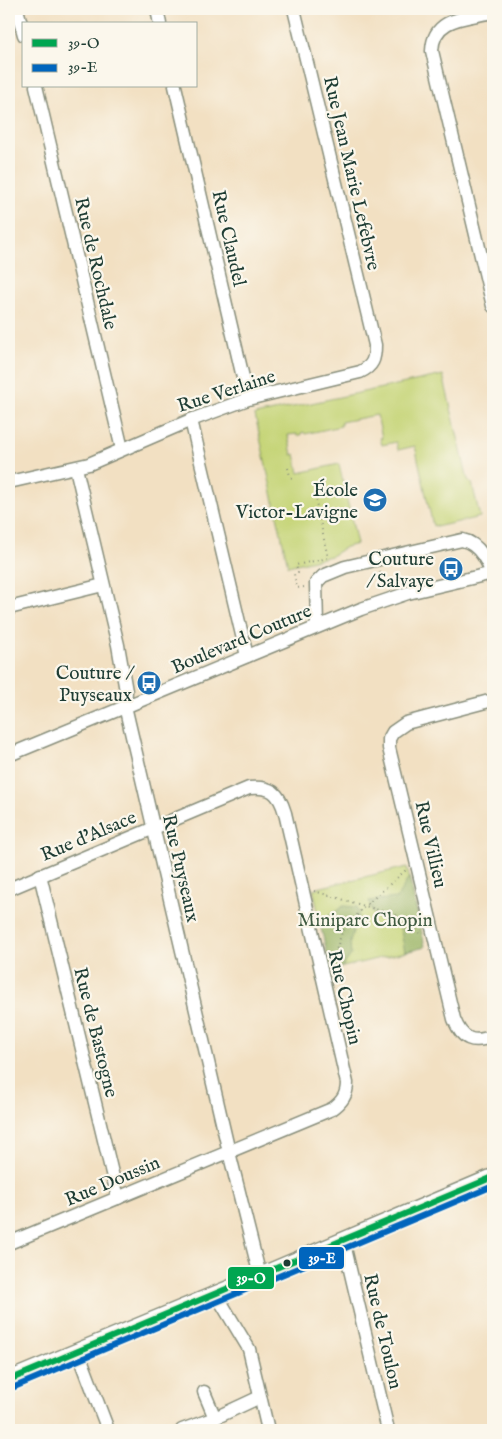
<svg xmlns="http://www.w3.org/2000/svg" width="502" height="1439" viewBox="0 0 502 1439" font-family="'IM FELL English',serif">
<rect width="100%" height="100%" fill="#fbf7ec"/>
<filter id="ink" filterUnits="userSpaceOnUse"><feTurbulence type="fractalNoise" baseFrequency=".02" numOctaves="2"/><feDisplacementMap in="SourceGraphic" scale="10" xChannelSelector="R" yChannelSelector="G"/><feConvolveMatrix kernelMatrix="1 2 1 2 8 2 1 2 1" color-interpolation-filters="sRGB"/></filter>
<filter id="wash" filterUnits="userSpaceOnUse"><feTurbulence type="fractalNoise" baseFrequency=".0096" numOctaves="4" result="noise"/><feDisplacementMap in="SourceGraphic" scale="20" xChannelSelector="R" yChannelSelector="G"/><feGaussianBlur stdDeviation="1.12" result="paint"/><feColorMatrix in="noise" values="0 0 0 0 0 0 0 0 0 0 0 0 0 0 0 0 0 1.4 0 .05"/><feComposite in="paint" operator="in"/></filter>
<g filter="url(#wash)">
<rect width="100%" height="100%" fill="#f2e0c2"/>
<g fill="#c5d476" stroke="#728855">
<polygon points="443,375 468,480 472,483 480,517 436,527 436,525 433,526 415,446 398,450 396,442 382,445 380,438 382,438 377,415 341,422 341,426 305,434 304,432 301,433 301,435 297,436 297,434 288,435 292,455 295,454 299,473 339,464 357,544 346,547 331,556 288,566 255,415"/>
<polygon points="407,867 425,947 331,970 313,889"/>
</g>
<g fill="#9cb667" stroke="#5e7a4e">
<polygon points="409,877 425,947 405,952 401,931 397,923 374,916 369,901 397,898"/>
<path d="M 343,906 L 357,907 L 359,917 L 356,921 L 350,942 L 351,955 L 342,967 L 331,970 L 320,924 C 327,914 335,914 343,906 Z"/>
</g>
</g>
<g filter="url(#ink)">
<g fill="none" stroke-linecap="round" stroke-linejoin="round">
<defs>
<g id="minor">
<polyline points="17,9 24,35"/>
<polyline points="157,9 160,24"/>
<path d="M 493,12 C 466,18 433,17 432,51 L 493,306"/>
<polyline points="36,86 122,449"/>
<polyline points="175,86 248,399"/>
<polyline points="191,420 247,656"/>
<polyline points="76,468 118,645 126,691 125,706 229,1152 260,1276"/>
<path d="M 9,482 L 89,464 L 191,420 L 248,399 L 360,372 C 373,366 375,359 375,345 L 294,9"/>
<polyline points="9,608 103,585"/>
<path d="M 317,626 L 316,583 L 323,576 L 345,567 L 462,540 C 479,543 490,564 493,580"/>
<path d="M 493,700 L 406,723 L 393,732 L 389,739 L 389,748 L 454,1019 C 462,1040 473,1044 493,1036"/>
<polyline points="9,755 361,609 408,593 493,573"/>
<polyline points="40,875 118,1198"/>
<path d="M 9,889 L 249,788 C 271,786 279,792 285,813 L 347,1083 C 347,1095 342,1102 332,1109 L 9,1243"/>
<polyline points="343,1240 388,1430"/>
<polyline points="216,1294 249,1349 268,1430"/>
<polyline points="78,1351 108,1430"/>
<polyline points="204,1392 215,1418"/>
<polyline points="182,1430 215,1418 260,1397"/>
</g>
<polyline id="major" points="9,1380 260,1276 493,1177"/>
</defs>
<use href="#minor" stroke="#888e7b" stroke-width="15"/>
<use href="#major" stroke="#888e7b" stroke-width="19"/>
<g stroke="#888e7b" stroke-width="2" stroke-dasharray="1 4" stroke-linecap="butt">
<polyline points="288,468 290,476 294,480"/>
<polyline points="380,572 384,588"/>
<polyline points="304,587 297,588 294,574 298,573 296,565 328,558 316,502 323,478"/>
<polyline points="314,891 399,916 420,933"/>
<polyline points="332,963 342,932 365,906 406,870"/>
</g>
<use href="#minor" stroke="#fff" stroke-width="12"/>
<use href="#major" stroke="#fff" stroke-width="16"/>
<defs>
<polyline id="bus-1" points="9,1380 493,1177"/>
<polyline id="bus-2" points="12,1388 493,1186"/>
</defs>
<use href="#bus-1" stroke="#fbf7ec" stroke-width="10"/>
<use href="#bus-2" stroke="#fbf7ec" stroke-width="10"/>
<use href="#bus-1" stroke="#00a651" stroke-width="6"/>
<use href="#bus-2" stroke="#0065bd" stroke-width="6"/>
</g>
</g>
<defs>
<symbol id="school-disc" viewBox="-11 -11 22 22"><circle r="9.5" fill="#1f6fb2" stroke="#fbf7ec"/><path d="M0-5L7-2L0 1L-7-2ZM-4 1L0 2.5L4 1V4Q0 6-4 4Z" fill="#fff"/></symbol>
<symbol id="bus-disc" viewBox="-11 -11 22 22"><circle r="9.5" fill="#1f6fb2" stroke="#fbf7ec"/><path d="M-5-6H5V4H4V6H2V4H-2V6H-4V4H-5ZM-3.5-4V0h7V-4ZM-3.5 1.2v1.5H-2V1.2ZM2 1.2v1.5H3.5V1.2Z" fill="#fff"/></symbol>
</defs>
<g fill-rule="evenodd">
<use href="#school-disc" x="361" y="486" width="28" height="28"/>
<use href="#bus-disc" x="437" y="555" width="28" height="28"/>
<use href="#bus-disc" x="135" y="669" width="28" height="28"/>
</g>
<circle fill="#1f3d34" stroke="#fbf7ec" stroke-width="2" cx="287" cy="1263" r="4.5"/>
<g text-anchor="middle" stroke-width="4.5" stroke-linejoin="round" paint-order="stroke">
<g font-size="19" fill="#1f3d34" stroke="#fbf7ec">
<text transform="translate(353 173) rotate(77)" y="7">Rue Jean Marie Lefebvre</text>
<text transform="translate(230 238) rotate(77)" y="7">Rue Claudel</text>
<text transform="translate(97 263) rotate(77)" y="7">Rue de Rochdale</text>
<text transform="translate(226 390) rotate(-18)" y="7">Rue Verlaine</text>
<text transform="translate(241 638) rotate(-23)" y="7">Boulevard Couture</text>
<text transform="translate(88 835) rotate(-23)" y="7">Rue d'Alsace</text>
<text transform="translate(432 844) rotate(77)" y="7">Rue Villieu</text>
<text transform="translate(182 868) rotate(77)" y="7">Rue Puyseaux</text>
<text transform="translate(346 997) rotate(77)" y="7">Rue Chopin</text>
<text transform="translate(97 1032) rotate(76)" y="7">Rue de Bastogne</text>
<text transform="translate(112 1180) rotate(-23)" y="7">Rue Doussin</text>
<text transform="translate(384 1331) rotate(77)" y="7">Rue de Toulon</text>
</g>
<g font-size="19" fill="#1f3d34" stroke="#fbf7ec" text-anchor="end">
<text x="358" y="496">École<tspan x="358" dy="22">Victor-Lavigne</tspan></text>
<text x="434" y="565">Couture<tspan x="434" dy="22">/ Salvaye</tspan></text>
<text x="132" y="679">Couture /<tspan x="132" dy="22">Puyseaux</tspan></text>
</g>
<g font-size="19" fill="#405b41" stroke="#fbf7ec">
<text x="365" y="926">Miniparc Chopin</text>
</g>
</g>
<g stroke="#fbf7ec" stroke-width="2">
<rect x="298" y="1246" width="47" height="24" rx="5" fill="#0065bd"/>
<rect x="227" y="1266" width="48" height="24" rx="5" fill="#00a651"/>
</g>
<g font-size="14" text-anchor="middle" font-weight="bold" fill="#fff">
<text x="322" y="1263">39-E</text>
<text x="251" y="1283">39-O</text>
</g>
<rect width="502" height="1439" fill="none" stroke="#fbf7ec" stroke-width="30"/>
<rect x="22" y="22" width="175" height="65" fill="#fbf7ec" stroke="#a3ada2"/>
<rect x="32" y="39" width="25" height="8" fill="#00a651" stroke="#a3ada2"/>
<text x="68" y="48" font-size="15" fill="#1f3d34">39-O</text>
<rect x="32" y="64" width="25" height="8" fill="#0065bd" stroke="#a3ada2"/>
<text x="68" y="72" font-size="15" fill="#1f3d34">39-E</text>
</svg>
